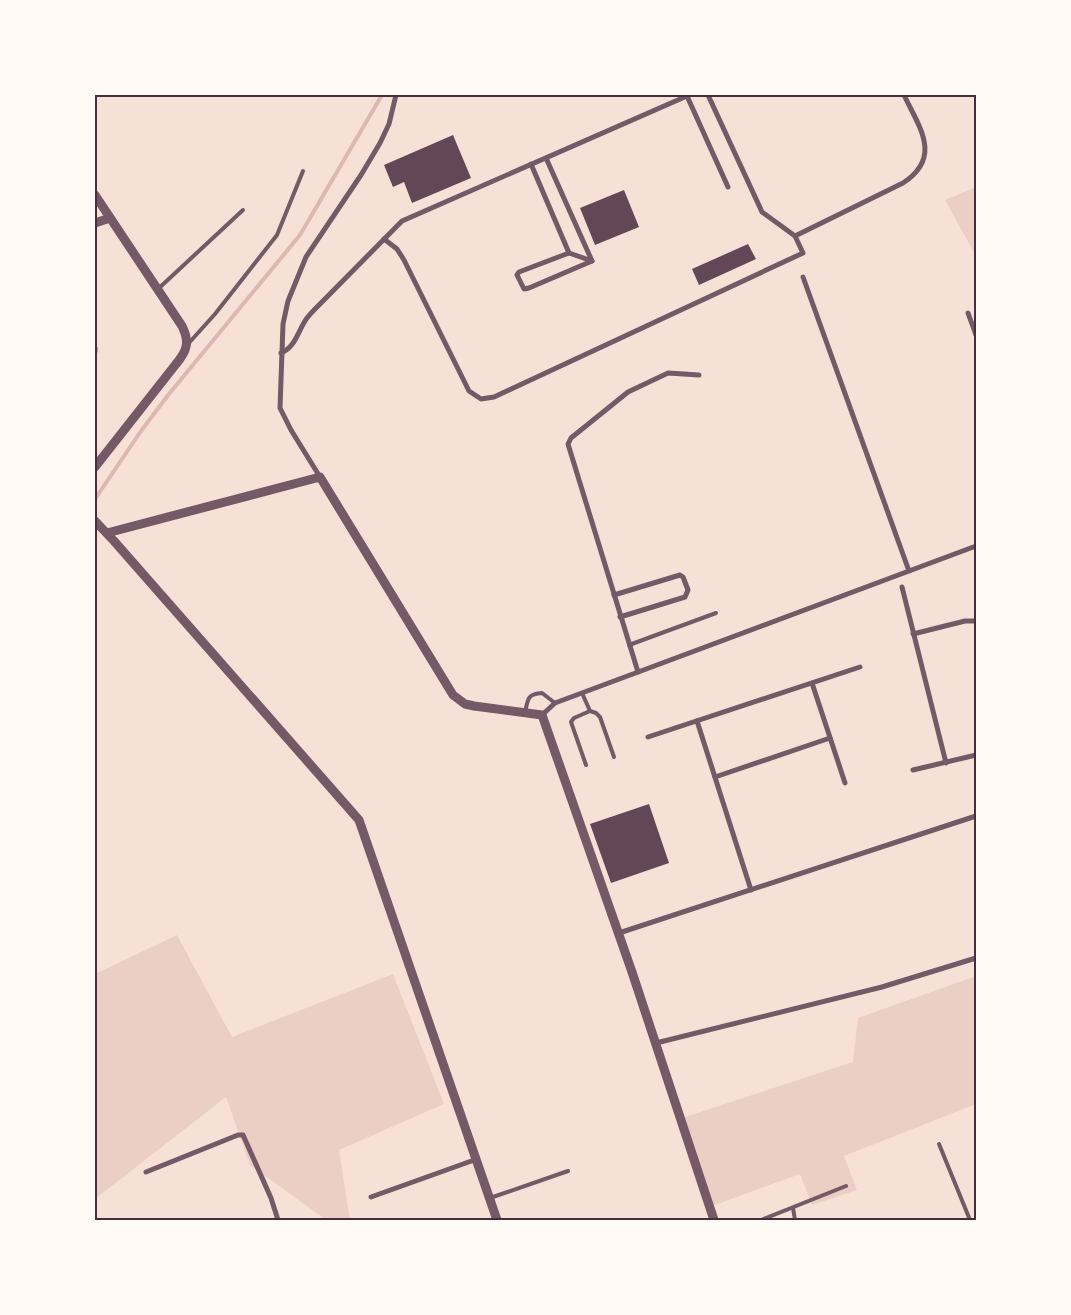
<svg xmlns="http://www.w3.org/2000/svg" width="1071" height="1315" viewBox="0 0 1071 1315" font-family="Commissioner,sans-serif">
<rect width="100%" height="100%" fill="#f7e1d7"/>
<g fill="#ebcfc5">
<polygon points="976,187 976,256 945,200"/>
<polygon points="177,935 232,1037 393,974 444,1104 339,1150 350,1220 326,1220 250,1165 226,1097 95,1199 95,974"/>
<polygon points="976,976 976,1104 844,1156 857,1190 812,1205 800,1174 712,1206 682,1118 853,1062 858,1018"/>
</g>
<g fill="none" stroke-linecap="round" stroke-linejoin="round">
<polyline stroke="#dcb8b0" stroke-width="4" points="95,499 141,431 169,394 300,235 382,95"/>
</g>
<g fill="#644757">
<polygon points="453,135 471,178 412,203 404,182 393,187 384,165"/>
<polygon points="624,190 639,227 595,245 580,208"/>
<polygon points="748,244 756,259 699,285 692,269"/>
<polygon points="649,804 669,863 611,883 590,824"/>
</g>
<g fill="none" stroke-linecap="round" stroke-linejoin="round">
<g stroke="#755966" stroke-width="4">
<polyline points="158,289 243,210"/>
<polyline points="188,344 215,314 277,235 303,171"/>
<polyline points="629,645 716,613"/>
<polyline points="582,693 590,711 596,713 600,717 614,757"/>
<path d="M 525,713 C 528,699 527,694 542,693 L 555,703"/>
<polyline points="586,765 571,722 574,718 590,711"/>
<polyline points="939,1144 970,1220"/>
<polyline points="490,1198 568,1171"/>
<polyline points="793,1208 795,1220"/>
<polyline points="761,1220 846,1186"/>
</g>
<g stroke="#755966" stroke-width="5">
<polyline points="546,158 592,261"/>
<polyline points="531,164 569,253"/>
<path d="M 795,236 L 903,183 C 943,157 919,127 904,95"/>
<polyline points="384,239 397,249 404,260 469,391 481,399 494,397 803,253 795,236 762,212 708,95"/>
<polygon points="569,253 592,261 529,288 524,289 517,275 519,272"/>
<polyline points="803,277 909,571"/>
<polyline points="968,313 976,335"/>
<polyline points="95,348 95,351"/>
<path d="M 281,353 C 296,347 298,330 307,318 C 310,314 314,310 318,306 L 402,221 L 687,96 L 728,187"/>
<polyline points="320,477 291,430 280,408 283,324 288,301 306,257 361,175 380,143 389,124 396,95"/>
<polyline points="902,587 946,763"/>
<polyline points="614,595 680,575 683,577 688,590 685,597 620,617"/>
<polyline points="913,634 965,621 976,621"/>
<polyline points="638,672 568,444 571,438 628,392 668,373 699,375"/>
<polyline points="812,683 845,783"/>
<polyline points="542,715 555,703 976,546"/>
<polyline points="697,721 751,890"/>
<polyline points="648,737 860,667"/>
<polyline points="913,770 976,755"/>
<polyline points="715,777 830,738"/>
<polyline points="619,933 976,816"/>
<polyline points="656,1043 882,987 976,958"/>
<polyline points="146,1172 238,1135 243,1135 271,1198 278,1220"/>
<polyline points="371,1197 477,1159"/>
</g>
<g stroke="#755966" stroke-width="9">
<path d="M 95,195 L 182,326 C 190,342 187,351 176,364 L 95,467"/>
<polyline points="95,223 110,218"/>
<polyline points="95,521 114,541 359,820 497,1220"/>
<polyline points="107,533 320,477 453,695 465,704 474,706 542,715 632,972 714,1220"/>
</g>
</g>
<rect width="1071" height="1315" fill="none" stroke="#fffaf5" stroke-width="192"/>
<rect x="96" y="96" width="879" height="1123" fill="none" stroke="#4a2c40" stroke-width="2"/>
</svg>
